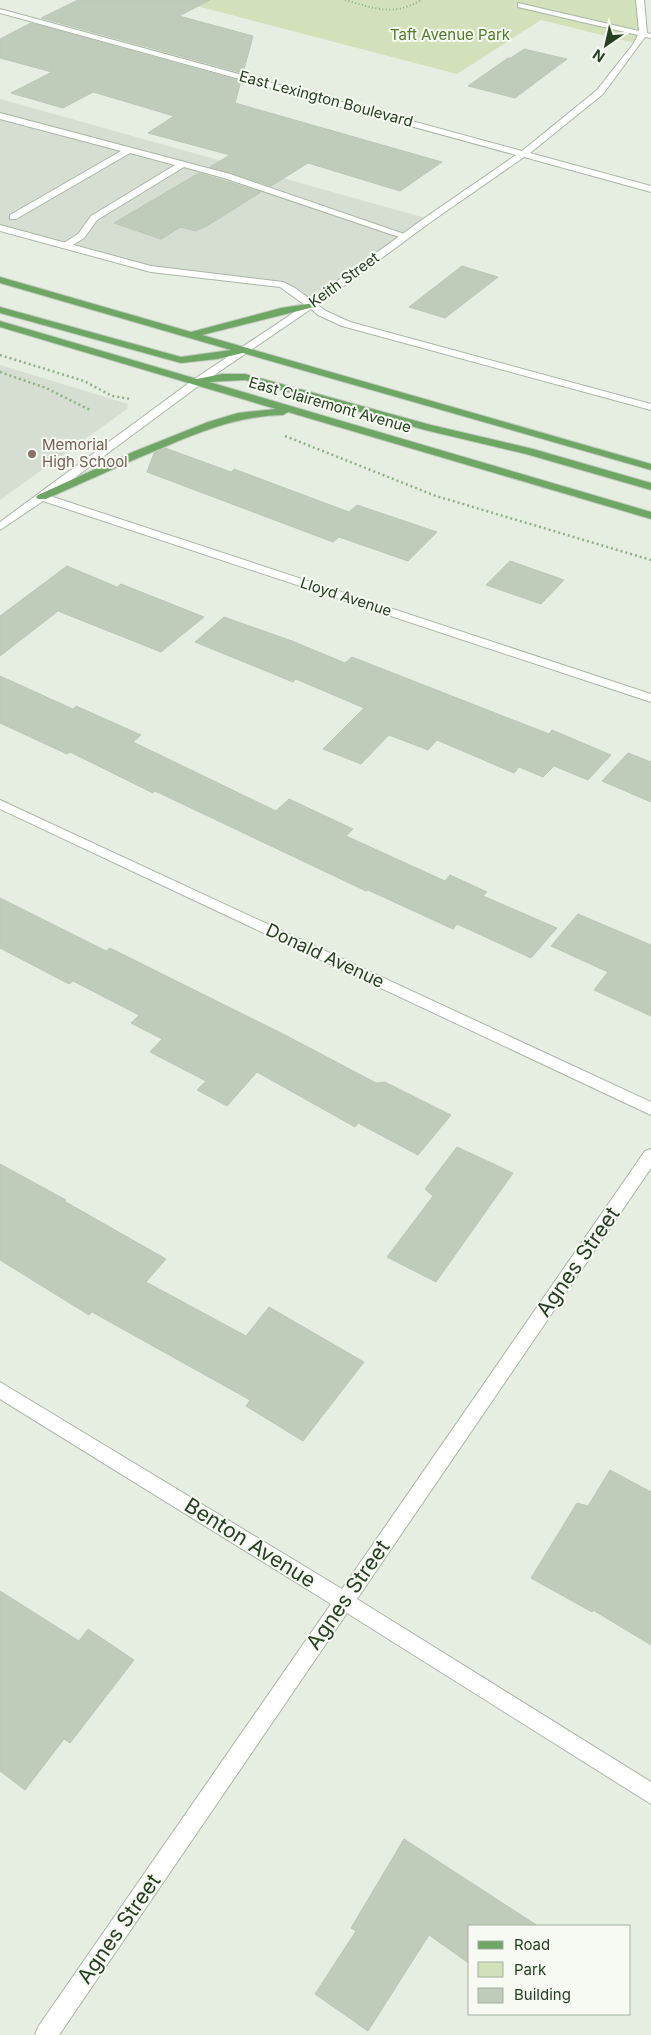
<svg xmlns="http://www.w3.org/2000/svg" width="651" height="2035" viewBox="0 0 651 2035" font-family="Inter,sans-serif">
<rect width="100%" height="100%" fill="#e6eee2"/>
<g fill="#d5ded0">
<polygon points="0,99 429,219 311,305 283,285 166,271 0,228"/>
<polygon points="0,365 128,404 127,409 0,500"/>
</g>
<polygon fill="#d2e1b9" points="174,0 640,0 642,22 638,44 541,20 457,74"/>
<g fill="#c0ccba" stroke="#bac8b4">
<polygon points="78,0 210,0 179,16 253,36 243,73 41,18"/>
<polygon points="31,23 241,81 235,103 442,162 400,191 308,163 271,186 210,167 230,155 148,133 174,116 93,92 63,108 11,93 52,72 0,58 0,39"/>
<polygon points="524,49 567,59 515,98 468,86 508,58 511,58"/>
<polygon points="199,173 261,192 207,226 195,231 181,227 161,239 114,223"/>
<polygon points="462,266 498,277 445,318 409,307"/>
<polygon points="165,448 231,472 234,469 349,512 357,505 437,532 408,561 339,537 333,542 147,472 154,453"/>
<polygon points="510,561 564,580 541,604 486,585"/>
<polygon points="67,566 117,587 121,584 204,617 161,652 58,611 0,656 0,616"/>
<polygon points="224,617 292,641 345,663 352,657 549,734 552,730 611,755 588,780 554,766 543,777 519,767 514,773 437,740 428,750 389,735 361,764 323,749 364,708 296,679 293,682 195,642"/>
<polygon points="0,676 73,709 76,706 141,735 133,742 276,811 289,799 353,829 346,836 445,881 450,875 487,892 483,896 557,928 531,958 457,924 453,929 368,890 366,891 155,791 153,793 70,752 67,754 0,723"/>
<polygon points="628,753 651,762 651,802 602,781"/>
<polygon points="0,898 106,951 110,948 287,1036 376,1083 385,1082 451,1115 418,1155 358,1123 355,1127 257,1072 227,1106 197,1090 206,1081 150,1052 162,1039 131,1023 139,1015 73,981 69,984 0,948"/>
<polygon points="578,914 651,945 651,1016 594,990 608,972 551,946"/>
<polygon points="457,1147 513,1173 436,1282 387,1257 433,1196 425,1189"/>
<polygon points="0,1164 66,1200 64,1201 166,1259 146,1282 246,1336 269,1307 364,1362 303,1441 246,1406 250,1400 92,1312 89,1315 0,1260"/>
<polygon points="610,1470 651,1492 651,1645 593,1610 592,1612 531,1578 577,1503 588,1506"/>
<polygon points="0,1591 79,1641 88,1629 134,1660 70,1743 64,1739 25,1790 0,1771"/>
<polygon points="404,1839 538,1926 470,1926 470,1964 429,1935 368,2031 315,1994 356,1931 351,1928"/>
</g>
<g fill="none" stroke-linecap="round" stroke-linejoin="round">
<defs>
<polygon id="service" points="0,113 230,174 410,236 405,239 402,238 224,178 184,167 97,220 84,238 68,248 62,248 62,244 78,234 91,216 175,165 130,153 16,219 10,219 10,215 121,151 0,119"/>
<g id="minor">
<polygon points="636,0 644,0 647,33 651,34 651,38 645,37 603,94 530,153 651,186 651,192 524,157 432,221 318,305 326,311 350,322 651,404 651,410 342,326 318,315 311,309 201,384 50,496 651,694 651,702 43,501 0,530 0,522 193,380 305,305 280,287 151,272 0,231 0,225 151,266 283,282 295,288 311,300 426,217 516,155 0,13 0,9 522,151 597,90 634,43 638,35 518,7 518,3 639,31"/>
<polygon points="0,800 651,1102 651,1115 0,809"/>
<polygon points="651,1149 651,1168 357,1599 651,1782 651,1804 347,1613 59,2035 35,2035 38,2027 331,1604 0,1399 0,1382 342,1589 645,1151"/>
</g>
<g id="primary">
<polygon points="0,277 191,332 281,308 314,303 314,307 202,335 651,464 651,470 243,353 217,359 181,363 0,313 0,307 181,357 231,350 0,283"/>
<path d="M 0,321 L 197,379 L 222,374 L 245,374 L 431,425 L 533,449 L 651,483 L 651,490 L 526,454 L 425,430 L 245,380 L 209,382 L 651,512 L 651,519 L 288,412 L 283,415 C 241,416 207,429 169,445 C 127,462 87,481 46,499 L 38,499 L 36,497 L 38,495 L 133,452 L 208,422 L 238,413 L 276,409 L 0,327 Z"/>
</g>
</defs>
<use href="#service" stroke="#a9b7a4" stroke-width="2"/>
<use href="#minor" stroke="#a9b7a4" stroke-width="2"/>
<use href="#primary" stroke="#c2cac1" stroke-width="2"/>
<path stroke="#8bb480" stroke-width="2" stroke-dasharray="1 2.5" stroke-linecap="butt" d="M 345,0 C 374,8 393,17 421,0"/>
<g stroke="#8bb480" stroke-width="2.5" stroke-dasharray="2 3" stroke-linecap="butt">
<polyline points="0,355 84,381 112,396 131,399"/>
<polyline points="0,372 46,388 90,410"/>
<polyline points="285,436 436,496 651,560"/>
</g>
<use href="#service" fill="#fff" fill-rule="evenodd"/>
<use href="#minor" fill="#fff" fill-rule="evenodd"/>
<use href="#primary" fill="#6ea763" fill-rule="evenodd"/>
</g>
<circle fill="#8d6e63" stroke="#f6faf3" stroke-width="2" cx="32" cy="454" r="5"/>
<g text-anchor="middle" stroke-width="4" stroke-linejoin="round" paint-order="stroke">
<g font-size="15" fill="#527b27" stroke="#f6faf3">
<text x="450" y="40">Taft Avenue Park</text>
</g>
<g font-size="15" fill="#264120" stroke="#f6faf3">
<text transform="translate(326 99) rotate(15)" y="5">East Lexington Boulevard</text>
<text transform="translate(344 280) rotate(-36)" y="5">Keith Street</text>
<text transform="translate(330 405) rotate(16)" y="5">East Clairemont Avenue</text>
<text transform="translate(346 597) rotate(18)" y="5">Lloyd Avenue</text>
</g>
<g font-size="15" fill="#785e54" stroke="#f6faf3" text-anchor="start">
<text x="42" y="450">Memorial<tspan x="42" dy="17">High School</tspan></text>
</g>
<g font-size="18" fill="#264120" stroke="#f6faf3">
<text transform="translate(325 956) rotate(25)" y="6">Donald Avenue</text>
</g>
<g font-size="21" fill="#264120" stroke="#f6faf3">
<text transform="translate(578 1262) rotate(-55)" y="7">Agnes Street</text>
<text transform="translate(250 1543) rotate(32)" y="7">Benton Avenue</text>
<text transform="translate(348 1595) rotate(-55)" y="7">Agnes Street</text>
<text transform="translate(119 1929) rotate(-55)" y="7">Agnes Street</text>
</g>
</g>
<rect x="468" y="1925" width="162" height="90" fill="#f6faf3" stroke="#a3b09f"/>
<rect x="478" y="1941" width="25" height="8" fill="#6ea763" stroke="#a3b09f"/>
<text x="514" y="1950" font-size="15" fill="#264120">Road</text>
<rect x="478" y="1962" width="25" height="15" fill="#d2e1b9" stroke="#a3b09f"/>
<text x="514" y="1975" font-size="15" fill="#264120">Park</text>
<rect x="478" y="1988" width="25" height="15" fill="#c0ccba" stroke="#a3b09f"/>
<text x="514" y="2000" font-size="15" fill="#264120">Building</text>
<g transform="translate(606 45) rotate(214)" stroke="#f6faf3" stroke-width="4" paint-order="stroke">
<path d="M0-4L9 19L0 12L-9 19Z" fill="#264120"/>
<text y="-8" font-size="14" font-weight="bold" text-anchor="middle" fill="#264120">N</text>
</g>
</svg>
